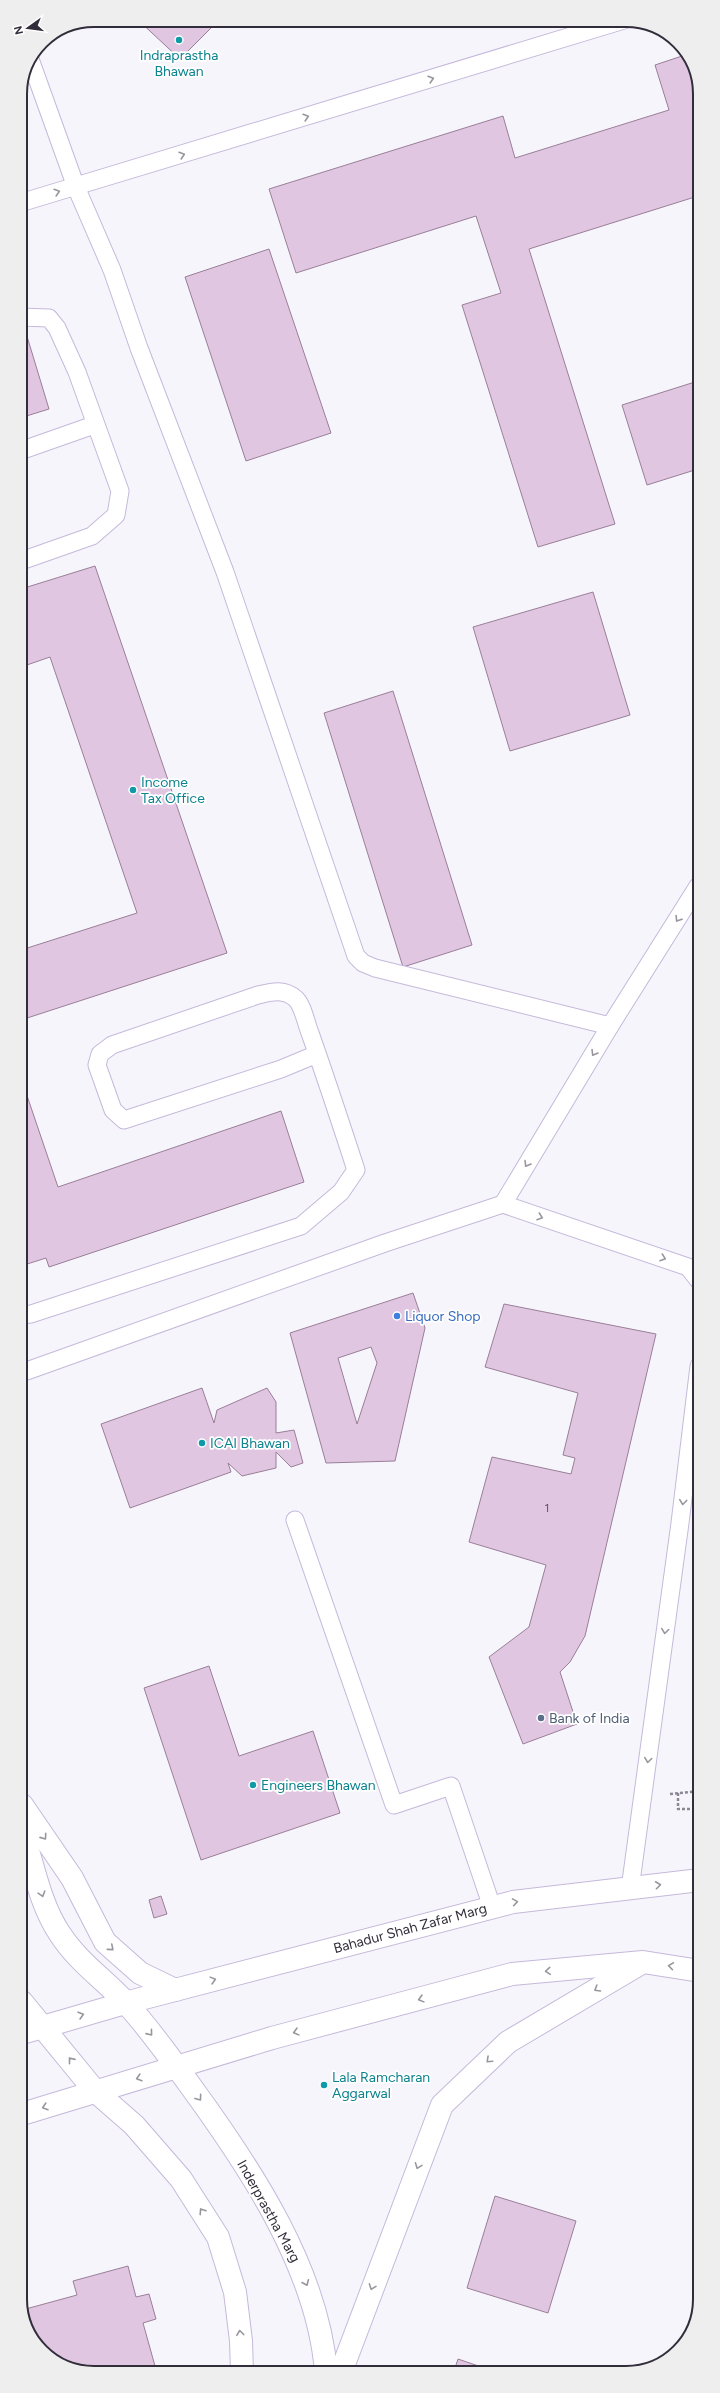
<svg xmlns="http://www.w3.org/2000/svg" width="720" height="2393" viewBox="0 0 720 2393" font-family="Figtree,sans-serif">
<rect width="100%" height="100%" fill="#f7f5fc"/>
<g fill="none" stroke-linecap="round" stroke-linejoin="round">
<polyline stroke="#2db8c9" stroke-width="10" points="697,1737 699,1729"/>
</g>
<g fill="#e1c6e1" stroke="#997f98" fill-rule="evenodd">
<polygon points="138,20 219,20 180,59"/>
<polygon points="685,55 698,75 698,196 529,249 615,524 538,547 462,305 501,293 476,216 296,273 269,189 503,116 515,158 669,110 655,65"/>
<polygon points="269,249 331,433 246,461 185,277"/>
<polygon points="26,333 49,409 20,418 20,335"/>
<polygon points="698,381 698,469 647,485 622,405"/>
<polygon points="95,566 227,953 21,1020 21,950 137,913 50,657 21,667 21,589"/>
<polygon points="593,592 630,715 510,751 473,627"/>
<polygon points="393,691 472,945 403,967 324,713"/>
<polygon points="21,1078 58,1187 281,1111 304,1182 49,1267 46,1258 21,1266"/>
<path d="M 413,1293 L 425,1328 L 395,1461 L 326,1463 L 290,1333 ZM 371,1347 L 377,1363 L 357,1424 L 338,1358 Z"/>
<polygon points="504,1304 656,1334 585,1636 570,1662 560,1672 577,1724 523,1744 489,1657 529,1627 546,1565 469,1542 492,1457 571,1474 575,1458 563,1455 578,1393 485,1367"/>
<polygon points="202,1388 214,1423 217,1410 267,1388 276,1402 276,1433 294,1430 303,1463 291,1467 276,1452 276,1468 242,1476 228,1463 231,1472 130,1508 101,1424"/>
<polygon points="209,1666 239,1756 313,1731 340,1813 201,1860 144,1688"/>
<polygon points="161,1896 167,1914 154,1918 149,1900"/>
<polygon points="495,2196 576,2221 548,2313 467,2288"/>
<polygon points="128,2266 136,2297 149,2294 156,2319 143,2323 155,2366 132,2373 89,2373 45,2355 22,2318 22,2310 77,2295 73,2281"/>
<polygon points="458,2359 493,2371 454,2371"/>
</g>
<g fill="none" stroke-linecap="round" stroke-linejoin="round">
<defs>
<g id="lane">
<polyline points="30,59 76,187 112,270 139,348 225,572 356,956 363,963 375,968 610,1026"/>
<polyline points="20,203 624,20"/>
<polyline points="20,317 49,318 57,328 77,372 120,491 116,515 92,536 21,561"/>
<polyline points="20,451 94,425"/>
<polyline points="503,1204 610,1026 698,886"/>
<path d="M 21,1315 L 31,1314 L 301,1226 L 341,1192 L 356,1170 C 341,1124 326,1078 310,1033 C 306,1023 303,1006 296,999 C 284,988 271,992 258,995 L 112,1045 L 100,1054 L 97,1065 L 113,1110 L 124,1120 L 281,1069 L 317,1054"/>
<polyline points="21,1373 385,1243 503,1204 688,1267 699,1281"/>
<polyline points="295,1520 394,1805 451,1786 492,1907"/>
<polyline points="630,1889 680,1523 699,1366"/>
</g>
<g id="secondary">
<polyline points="22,1805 72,1878 105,1942 140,1973 175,1990"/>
<path d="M 22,1830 C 33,1864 40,1905 60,1934 C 78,1962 104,1979 126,2003 C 150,2029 171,2059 192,2088 C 251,2169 318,2270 326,2372"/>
<polyline points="22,2002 95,2091 134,2125 181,2179 218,2237 235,2292 241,2341 242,2372"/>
<polyline points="22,2033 125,2003 513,1902 700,1880"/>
<polyline points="22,2114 272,2038 512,1974 643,1962 700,1971"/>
<polyline points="341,2372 442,2105 508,2042 638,1965"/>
</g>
</defs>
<use href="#lane" stroke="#c5b9da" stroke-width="19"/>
<use href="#secondary" stroke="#c5b9da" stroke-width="24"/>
<g stroke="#8c8893" stroke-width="2.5" stroke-dasharray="3 2" stroke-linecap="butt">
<polyline points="678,1793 678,1809 699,1809"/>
<polyline points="670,1794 699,1791"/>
</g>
<use href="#lane" stroke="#fff" stroke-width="17"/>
<use href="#secondary" stroke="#fff" stroke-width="22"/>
</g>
<defs><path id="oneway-chevron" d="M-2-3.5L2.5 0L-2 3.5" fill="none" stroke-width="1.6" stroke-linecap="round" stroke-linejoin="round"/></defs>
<g stroke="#98969c">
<use href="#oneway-chevron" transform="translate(431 79) rotate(-17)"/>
<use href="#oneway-chevron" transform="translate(306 117) rotate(-17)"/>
<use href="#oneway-chevron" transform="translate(182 155) rotate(-17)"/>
<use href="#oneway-chevron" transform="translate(57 192) rotate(-17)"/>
<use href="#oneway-chevron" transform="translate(678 919) rotate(122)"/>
<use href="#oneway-chevron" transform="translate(594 1053) rotate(121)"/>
<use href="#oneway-chevron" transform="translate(527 1164) rotate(121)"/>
<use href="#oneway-chevron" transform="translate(540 1217) rotate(19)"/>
<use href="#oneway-chevron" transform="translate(663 1258) rotate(19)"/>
<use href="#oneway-chevron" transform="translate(683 1502) rotate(97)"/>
<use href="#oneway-chevron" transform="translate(665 1631) rotate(98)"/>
<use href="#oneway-chevron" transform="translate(648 1760) rotate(98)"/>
<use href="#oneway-chevron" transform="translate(44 1837) rotate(55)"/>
<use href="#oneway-chevron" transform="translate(658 1885) rotate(-7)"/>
<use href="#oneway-chevron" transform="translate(42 1894) rotate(73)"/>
<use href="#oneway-chevron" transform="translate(515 1902) rotate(-9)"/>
<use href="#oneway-chevron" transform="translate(111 1948) rotate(41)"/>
<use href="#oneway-chevron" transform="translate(671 1966) rotate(-172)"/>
<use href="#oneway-chevron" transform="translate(548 1971) rotate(175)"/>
<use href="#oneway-chevron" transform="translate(213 1980) rotate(-15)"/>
<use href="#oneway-chevron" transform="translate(597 1989) rotate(149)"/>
<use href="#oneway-chevron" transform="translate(421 1999) rotate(165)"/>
<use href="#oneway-chevron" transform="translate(81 2015) rotate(-16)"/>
<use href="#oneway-chevron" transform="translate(296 2032) rotate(165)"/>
<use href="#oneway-chevron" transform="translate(150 2033) rotate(51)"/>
<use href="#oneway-chevron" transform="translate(71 2060) rotate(-129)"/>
<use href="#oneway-chevron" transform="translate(489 2060) rotate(137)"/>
<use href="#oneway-chevron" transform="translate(139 2078) rotate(163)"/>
<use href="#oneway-chevron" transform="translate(199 2098) rotate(54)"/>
<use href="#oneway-chevron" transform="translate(45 2107) rotate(162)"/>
<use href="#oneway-chevron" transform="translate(418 2166) rotate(111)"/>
<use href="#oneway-chevron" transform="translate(202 2211) rotate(-123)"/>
<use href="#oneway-chevron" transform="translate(306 2283) rotate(67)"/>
<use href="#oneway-chevron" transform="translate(372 2287) rotate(110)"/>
<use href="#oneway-chevron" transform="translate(240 2333) rotate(-97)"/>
</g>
<g fill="#0f9aa8" stroke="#fff" stroke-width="1.5">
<circle cx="179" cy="40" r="4"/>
<circle cx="133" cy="790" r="4"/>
<circle cx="202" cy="1443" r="4"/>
<circle cx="253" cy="1785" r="4"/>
<circle cx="324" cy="2085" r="4"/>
</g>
<circle fill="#3f7fe0" stroke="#fff" stroke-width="1.5" cx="397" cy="1316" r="4"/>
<circle fill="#5c6f8a" stroke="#fff" stroke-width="1.5" cx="541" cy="1718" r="4"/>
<g text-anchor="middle" stroke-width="3.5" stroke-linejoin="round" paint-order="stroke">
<g font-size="12" fill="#5e5364">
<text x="547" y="1512">1</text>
</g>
<g font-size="14" fill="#0d838f" stroke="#fff" text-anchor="start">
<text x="179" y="60" text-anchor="middle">Indraprastha<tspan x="179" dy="16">Bhawan</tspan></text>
<text x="141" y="787">Income<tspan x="141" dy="16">Tax Office</tspan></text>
<text x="210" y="1448">ICAI Bhawan</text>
<text x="261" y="1790">Engineers Bhawan</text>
<text x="332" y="2082">Lala Ramcharan<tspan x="332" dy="16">Aggarwal</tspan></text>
</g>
<g font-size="14" fill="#366cbe" stroke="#fff" text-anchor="start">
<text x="405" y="1321">Liquor Shop</text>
</g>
<g font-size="14" fill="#4e5e75" stroke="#fff" text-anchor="start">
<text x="549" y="1723">Bank of India</text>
</g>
<g font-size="14" fill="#322d3a" stroke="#fff">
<text transform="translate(410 1928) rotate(-15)" y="5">Bahadur Shah Zafar Marg</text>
<text transform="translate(269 2211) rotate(61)" y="5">Inderprastha Marg</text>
</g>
</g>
<path d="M0 0H720V2393H0ZM94 27H626A67 67 0 0 1 693 94V2299A67 67 0 0 1 626 2366H94A67 67 0 0 1 27 2299V94A67 67 0 0 1 94 27Z" fill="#efeeef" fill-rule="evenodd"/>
<path fill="none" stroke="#322d3a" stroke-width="2" d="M94 27H626A67 67 0 0 1 693 94V2299A67 67 0 0 1 626 2366H94A67 67 0 0 1 27 2299V94A67 67 0 0 1 94 27Z"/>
<g transform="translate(28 28) rotate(256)" stroke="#ffffff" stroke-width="3" paint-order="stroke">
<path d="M0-3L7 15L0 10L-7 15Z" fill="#322d3a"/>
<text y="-6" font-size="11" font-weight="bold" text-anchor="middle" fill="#322d3a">N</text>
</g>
</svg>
